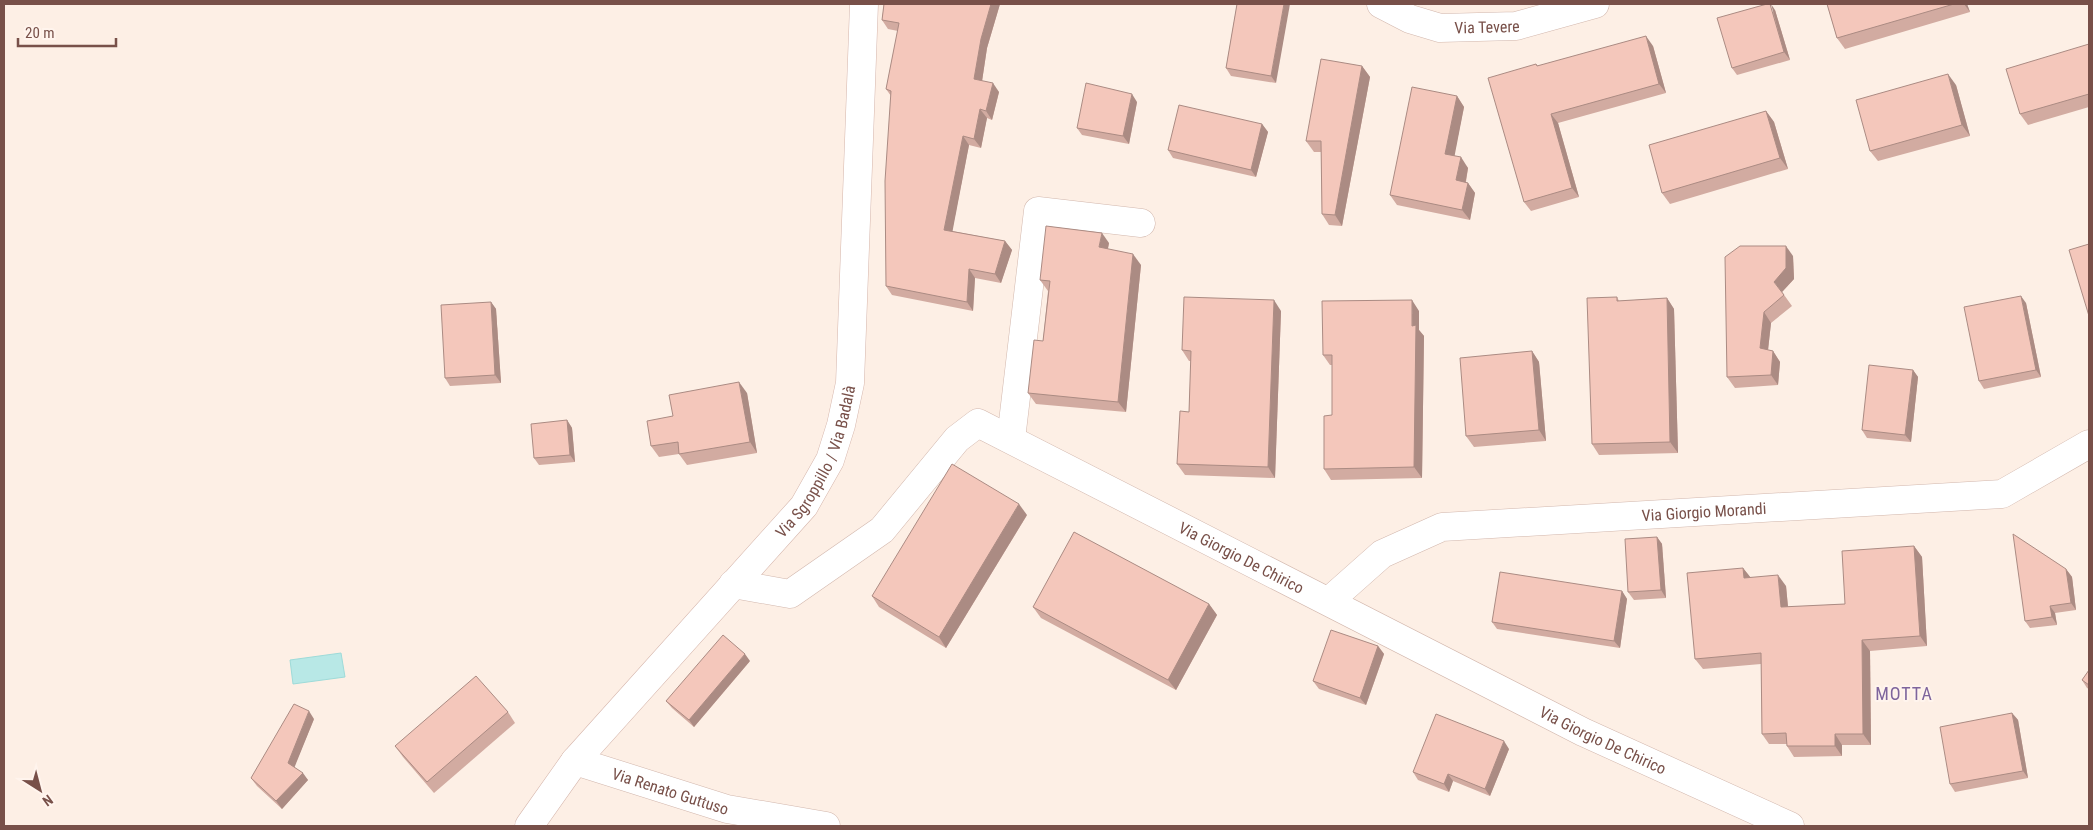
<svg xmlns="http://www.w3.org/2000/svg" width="2093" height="830" viewBox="0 0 2093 830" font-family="'Roboto Condensed',sans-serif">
<rect width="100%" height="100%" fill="#fdefe5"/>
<polygon fill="#b8e8e6" stroke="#9edbd9" points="341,653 345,677 293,684 290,660"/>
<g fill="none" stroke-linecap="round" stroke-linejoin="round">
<defs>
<g id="minor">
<path id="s1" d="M 1381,4 L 1410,19 L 1440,28 L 1516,26 L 1595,4"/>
<polyline points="1011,439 1038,211 1141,223"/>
<path id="s2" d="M 733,584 L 790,594 L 882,530 L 957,439 L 978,423 L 1583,732 L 1790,826"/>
<path id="s3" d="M 1329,601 L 1382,554 L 1442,527 L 2002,494 L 2089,444"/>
<path id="s4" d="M 575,761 L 727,809 L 826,826"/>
</g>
<g id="secondary">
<path id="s5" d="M 529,826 L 575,761 L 804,506 L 830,460 L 841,425 L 850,383 L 864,4"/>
</g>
</defs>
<use href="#minor" stroke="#d2b7ad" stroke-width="29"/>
<use href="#secondary" stroke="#d5b5ab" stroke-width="29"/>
<use href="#minor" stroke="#fff" stroke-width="28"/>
<use href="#secondary" stroke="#fff" stroke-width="28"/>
</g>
<g fill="#d2aba1">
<polygon points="884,4 1000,4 987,48 982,81 999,92 992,120 987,118 981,148 969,145 952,231 1005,241 1012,250 1001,283 975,278 973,311 892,295 886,286 891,96 886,89 898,31 888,29 882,20"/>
<polygon points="1237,4 1276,83 1231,76 1226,68"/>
<polygon points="1827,4 1967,4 1970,12 1845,49 1837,38"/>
<polygon points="1775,10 1790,60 1737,75 1732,68"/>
<polygon points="2089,44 2089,107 2028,125 2020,114"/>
<polygon points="1653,46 1666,93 1558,123 1579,197 1531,211 1524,202 1536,64 1538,66"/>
<polygon points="1362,66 1370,77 1342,226 1329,225 1322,214 1321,152 1314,152 1306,141"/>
<polygon points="1956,85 1970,136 1878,161 1870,151"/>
<polygon points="1457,96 1464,107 1454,155 1468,168 1466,182 1468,183 1475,193 1470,220 1397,205 1390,195"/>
<polygon points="1137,102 1129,144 1082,135 1077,128"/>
<polygon points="1766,111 1774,122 1788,169 1670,204 1662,193"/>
<polygon points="1262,124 1268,132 1256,177 1173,158 1168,150"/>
<polygon points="1109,243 1108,249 1141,265 1126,412 1036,404 1028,393 1043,341 1048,291 1040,280"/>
<polygon points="1793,256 1794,279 1782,292 1792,306 1771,323 1768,350 1773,351 1780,362 1778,385 1735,388 1727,377"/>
<polygon points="1617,297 1619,301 1667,298 1674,309 1678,453 1599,455 1592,444"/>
<polygon points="491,302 496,309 501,383 450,386 445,378"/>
<polygon points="2026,303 2041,377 1984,389 1979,381"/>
<polygon points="1281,311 1275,478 1185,475 1177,464 1189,412 1191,361 1189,361 1182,350"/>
<polygon points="1419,311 1419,330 1424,336 1422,478 1331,480 1324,469 1332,415 1332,365 1330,365 1323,355"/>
<polygon points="1532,351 1539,362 1546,441 1474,447 1466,436"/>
<polygon points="1913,370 1918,377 1911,442 1867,438 1862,430"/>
<polygon points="747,393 757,453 687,465 679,454 659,457 651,446 673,416"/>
<polygon points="567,420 572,428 575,462 539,465 534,458"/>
<polygon points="1027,515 946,648 879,607 872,596"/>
<polygon points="1657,537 1662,544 1666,598 1634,600 1628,592"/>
<polygon points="1914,546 1922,557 1927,646 1870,651 1871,745 1842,745 1842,756 1794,757 1787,746 1787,744 1769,744 1762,734 1761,664 1703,669 1695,659 1743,568 1750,577 1786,586 1788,607 1845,604"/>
<polygon points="2066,569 2072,577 2076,610 2055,613 2057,625 2030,628 2025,621"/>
<polygon points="1622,591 1627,599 1620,648 1497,629 1492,622"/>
<polygon points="1209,604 1217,615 1176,690 1041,618 1033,607"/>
<polygon points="1378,646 1384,654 1366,705 1319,689 1313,681"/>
<polygon points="750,661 694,727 672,708 666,701"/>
<polygon points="2089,670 2089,689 2087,688 2082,680"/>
<polygon points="508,712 515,723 434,793 403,757 395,746"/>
<polygon points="2012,713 2018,720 2028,778 1955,792 1950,784"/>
<polygon points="314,719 294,767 308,780 282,809 257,786 251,778"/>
<polygon points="1509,749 1490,796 1453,781 1449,792 1418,780 1413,772"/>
</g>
<g fill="#ab8b83">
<polygon points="991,4 1000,4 987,48 981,88 974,79 981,39"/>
<polygon points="1284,4 1290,4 1276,83 1271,76"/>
<polygon points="1771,4 1775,10 1790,60 1784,52"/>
<polygon points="1964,4 1967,4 1970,12"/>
<polygon points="1646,36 1653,46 1666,93 1659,84"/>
<polygon points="1362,66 1370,77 1342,226 1335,215"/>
<polygon points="1948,74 1956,85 1970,136 1962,125"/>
<polygon points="993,83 999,92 992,120 986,111"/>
<polygon points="1132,94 1137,102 1129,144 1123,136"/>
<polygon points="1457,96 1464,107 1453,164 1445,154"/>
<polygon points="980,109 987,118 981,148 974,139"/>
<polygon points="1766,111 1774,122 1788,169 1780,158"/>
<polygon points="1551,114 1558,123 1579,197 1572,188"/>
<polygon points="1262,124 1268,132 1256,177 1251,170"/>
<polygon points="963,136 969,145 951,239 944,230"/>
<polygon points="1461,157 1468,168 1464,191 1456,180"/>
<polygon points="1468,183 1475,193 1470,220 1462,210"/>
<polygon points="1102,233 1109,243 1106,257 1099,247"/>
<polygon points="1005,241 1012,250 1001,283 995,274"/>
<polygon points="1786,246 1793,256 1794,279 1782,292 1774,282"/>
<polygon points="1133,254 1141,265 1126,412 1118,402"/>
<polygon points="969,269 975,278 973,311 967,302"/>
<polygon points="2021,296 2026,303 2041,377 2036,370"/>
<polygon points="1667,298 1674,309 1678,453 1670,442"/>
<polygon points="1274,300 1281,311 1275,478 1268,467"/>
<polygon points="1412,300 1419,311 1419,330 1424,336 1422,478 1414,467"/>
<polygon points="491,302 496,309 501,383 495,375"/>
<polygon points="1764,312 1771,323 1767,359 1760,348"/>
<polygon points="1532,351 1539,362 1546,441 1539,430"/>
<polygon points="1773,351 1780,362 1778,385 1771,375"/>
<polygon points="1913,370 1918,377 1911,442 1905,435"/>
<polygon points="739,382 747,393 757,453 750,442"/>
<polygon points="567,420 572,428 575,462 570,455"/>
<polygon points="1019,504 1027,515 946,648 939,637"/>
<polygon points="1657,537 1662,544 1666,598 1661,590"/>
<polygon points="1914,546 1922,557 1927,646 1920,636"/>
<polygon points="1743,568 1751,578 1744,578"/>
<polygon points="2066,569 2072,577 2076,610 2071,603"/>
<polygon points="1778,575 1786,586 1789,618 1781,607"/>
<polygon points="1622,591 1627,599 1620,648 1614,641"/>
<polygon points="1209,604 1217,615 1176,690 1168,680"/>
<polygon points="2050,606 2055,613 2057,625 2052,617"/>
<polygon points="1862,640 1870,651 1871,745 1863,734"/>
<polygon points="1378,646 1384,654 1366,705 1360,698"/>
<polygon points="745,654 750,661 694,727 689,720"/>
<polygon points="309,711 314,719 293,771 288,763"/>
<polygon points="2012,713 2018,720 2028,778 2023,771"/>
<polygon points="1835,734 1842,745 1842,756 1835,746"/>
<polygon points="1504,741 1509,749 1490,796 1485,789"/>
<polygon points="303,773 308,780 282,809 276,801"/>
<polygon points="1448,774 1453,781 1449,792 1444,784"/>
</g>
<g fill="#f4c7bb" stroke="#ab8b83">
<polygon points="884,4 991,4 981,39 974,79 993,83 986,111 980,109 974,139 963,136 944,230 1005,241 995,274 969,269 967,302 886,286 885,181 891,91 886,89 899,23 882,20"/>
<polygon points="1237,4 1284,4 1271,76 1226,68"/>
<polygon points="1767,4 1770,4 1784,52 1732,68 1717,18"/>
<polygon points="1827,4 1954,4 1837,38"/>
<polygon points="1646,36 1659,84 1551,114 1572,188 1524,202 1488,78 1536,64 1537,66"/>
<polygon points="2089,44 2089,94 2020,114 2006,69"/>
<polygon points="1321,59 1362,66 1335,215 1322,214 1321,141 1306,141"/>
<polygon points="1948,74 1962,125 1870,151 1856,100"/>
<polygon points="1086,83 1132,94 1123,136 1077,128"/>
<polygon points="1412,87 1457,96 1445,154 1461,157 1456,180 1468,183 1462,210 1390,195"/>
<polygon points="1179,105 1262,124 1251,170 1168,150"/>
<polygon points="1766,111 1780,158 1662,193 1649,145"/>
<polygon points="1046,226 1102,233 1099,247 1133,254 1118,402 1028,393 1034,340 1043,341 1050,281 1040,280"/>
<polygon points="2089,244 2089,316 2069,250"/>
<polygon points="1740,246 1786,246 1786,268 1774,282 1784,295 1764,312 1760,348 1773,351 1771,375 1727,377 1725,257"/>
<polygon points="2021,296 2036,370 1979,381 1964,307"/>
<polygon points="1184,297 1274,300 1268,467 1177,464 1180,411 1189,412 1191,351 1182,350"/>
<polygon points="1617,297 1617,301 1667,298 1670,442 1592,444 1587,298"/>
<polygon points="1412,300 1412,326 1416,325 1414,467 1324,469 1324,416 1332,415 1332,355 1323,355 1322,301"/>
<polygon points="491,302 495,375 445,378 441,305"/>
<polygon points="1532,351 1539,430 1466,436 1460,358"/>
<polygon points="1869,365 1913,370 1905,435 1862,430"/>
<polygon points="739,382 750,442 679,454 678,442 651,446 647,421 673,416 669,395"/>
<polygon points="567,420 570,455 534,458 531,424"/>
<polygon points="952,464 1019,504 939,637 872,596"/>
<polygon points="1074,532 1209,604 1168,680 1033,607"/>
<polygon points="2013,534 2066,569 2071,603 2050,606 2052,617 2025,621"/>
<polygon points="1657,537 1661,590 1628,592 1625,539"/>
<polygon points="1914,546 1920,636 1862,640 1863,734 1835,734 1835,746 1787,746 1786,733 1762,734 1761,653 1695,659 1687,573 1743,568 1744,578 1778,575 1781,607 1845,604 1842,551"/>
<polygon points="1500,572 1622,591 1614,641 1492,622"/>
<polygon points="1331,630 1378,646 1360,698 1313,681"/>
<polygon points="723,635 745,654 689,720 666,701"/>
<polygon points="2089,670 2089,685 2082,680"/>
<polygon points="476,676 508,712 427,782 395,746"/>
<polygon points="294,704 309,711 288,763 303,773 276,801 251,778"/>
<polygon points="2012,713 2023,771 1950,784 1940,727"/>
<polygon points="1436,714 1504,741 1485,789 1448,774 1444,784 1413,772"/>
</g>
<g text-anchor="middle" stroke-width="4" stroke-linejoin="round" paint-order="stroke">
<g font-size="16" fill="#785049" stroke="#fff4ed">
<text dy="6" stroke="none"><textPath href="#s1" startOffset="111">Via Tevere</textPath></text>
<text dy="6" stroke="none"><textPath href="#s5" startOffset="468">Via Sgroppillo / Via Badalà</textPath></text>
<text dy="6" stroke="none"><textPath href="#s3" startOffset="399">Via Giorgio Morandi</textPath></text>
<text dy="6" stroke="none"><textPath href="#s2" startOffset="610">Via Giorgio De Chirico</textPath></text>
<text dy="6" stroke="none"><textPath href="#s2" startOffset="1015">Via Giorgio De Chirico</textPath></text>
<text dy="6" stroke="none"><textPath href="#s4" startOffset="100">Via Renato Guttuso</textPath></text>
</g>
<g font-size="18" letter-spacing="1" fill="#7e649c" stroke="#fff4ed">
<text x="1904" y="700">MOTTA</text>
</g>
</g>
<rect width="2093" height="830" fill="none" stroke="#785049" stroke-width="10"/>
<g transform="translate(40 790) rotate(144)" stroke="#fff4ed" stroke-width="4" paint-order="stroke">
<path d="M0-4L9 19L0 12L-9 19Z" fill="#785049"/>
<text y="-8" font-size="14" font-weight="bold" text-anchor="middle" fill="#785049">N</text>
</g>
<path d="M18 38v8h98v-8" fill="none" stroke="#785049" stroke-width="2.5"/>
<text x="25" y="38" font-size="15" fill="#785049" stroke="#fff4ed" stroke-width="4" paint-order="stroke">20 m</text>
</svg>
